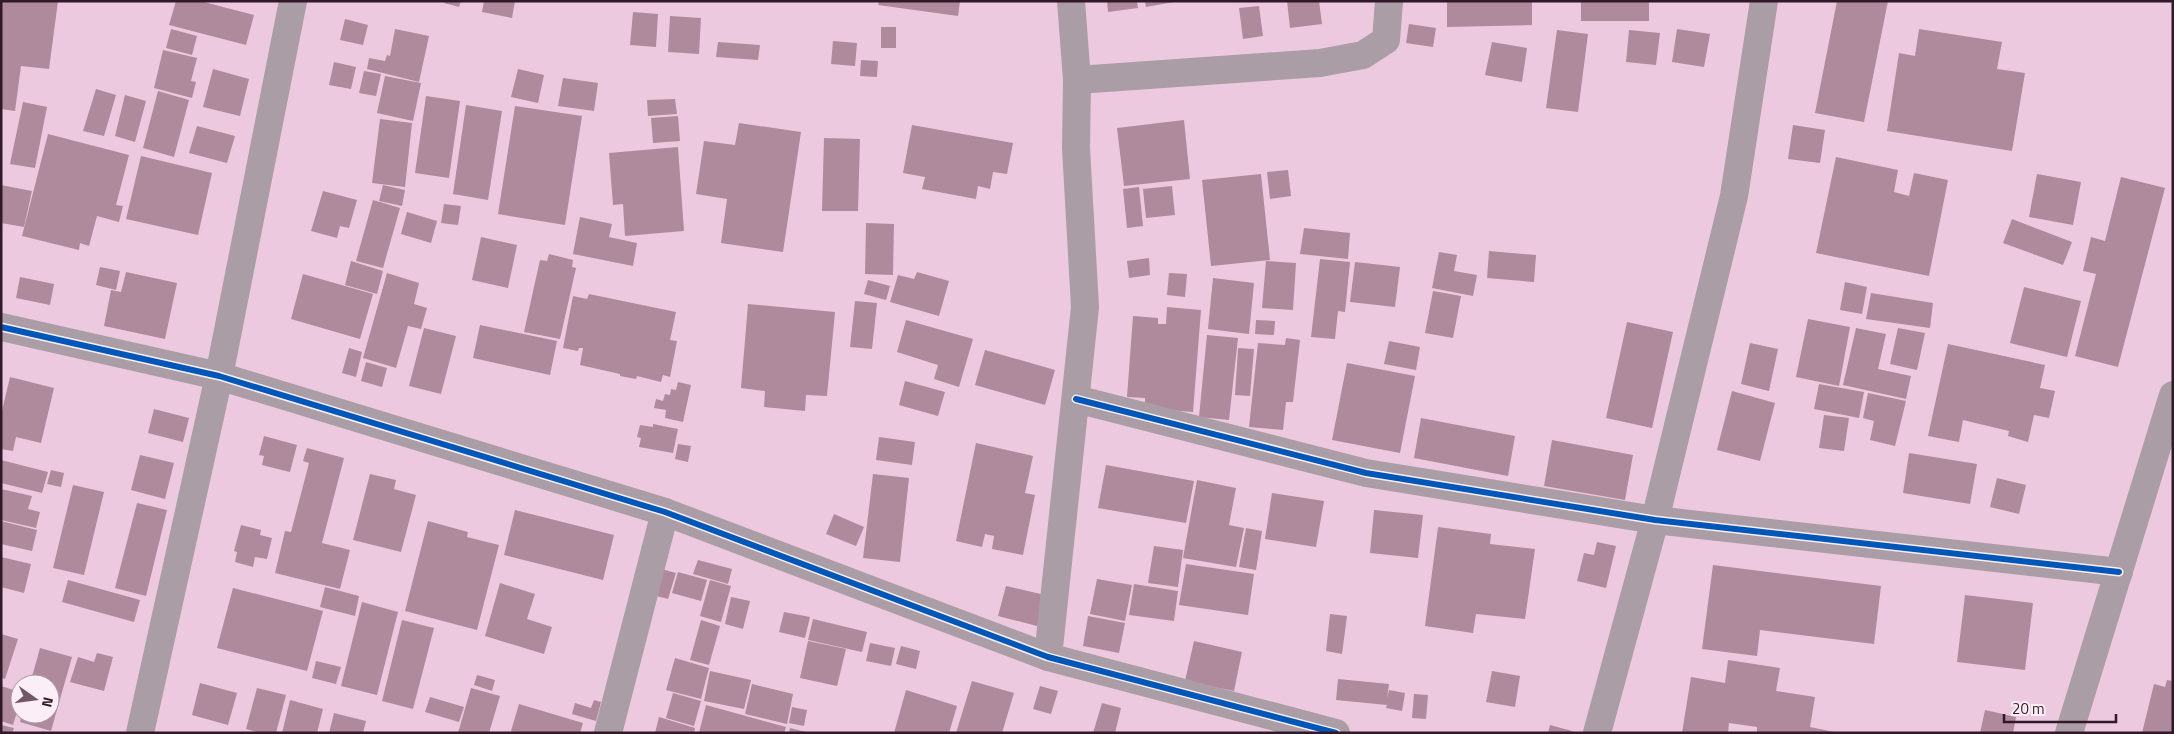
<svg xmlns="http://www.w3.org/2000/svg" width="2174" height="734" viewBox="0 0 2174 734" font-family="'Titillium Web',sans-serif">
<rect width="100%" height="100%" fill="#edc9e0"/>
<g fill="#ae8a9c">
<polygon points="1,1 58,1 49,69 21,66 15,111 1,109"/>
<polygon points="176,1 200,1 254,15 246,45 169,25"/>
<polygon points="445,1 461,1 459,7 444,3"/>
<polygon points="484,1 515,1 512,18 482,12"/>
<polygon points="879,1 960,1 958,16 878,5"/>
<polygon points="1107,1 1137,1 1138,8 1108,12"/>
<polygon points="1145,1 1174,1 1174,2 1146,7"/>
<polygon points="1287,1 1319,1 1322,24 1290,28"/>
<polygon points="1447,1 1532,1 1532,25 1447,27"/>
<rect x="1581" y="1" width="68" height="20"/>
<polygon points="1837,1 1888,1 1864,122 1815,113"/>
<polygon points="1259,6 1263,36 1243,39 1239,8"/>
<polygon points="633,12 658,14 656,47 630,45"/>
<polygon points="670,16 701,18 699,54 668,52"/>
<polygon points="345,19 368,25 363,45 340,40"/>
<polygon points="1409,24 1436,28 1433,47 1406,43"/>
<rect x="881" y="27" width="15" height="21"/>
<polygon points="171,29 197,36 192,55 166,48"/>
<polygon points="395,29 429,36 419,82 367,69 369,58 385,61 387,55 390,56"/>
<polygon points="1677,29 1710,34 1704,67 1672,62"/>
<polygon points="1919,29 2002,42 1997,69 2025,73 2012,151 1887,131 1899,53 1915,56"/>
<polygon points="1557,30 1588,34 1578,112 1546,108"/>
<polygon points="1629,30 1660,33 1656,65 1626,62"/>
<polygon points="833,41 857,43 855,66 831,64"/>
<polygon points="718,42 760,45 758,60 716,57"/>
<polygon points="1492,42 1527,48 1522,82 1485,75"/>
<polygon points="163,50 197,58 191,81 196,82 192,98 154,88"/>
<polygon points="861,60 878,61 877,77 860,76"/>
<polygon points="334,62 356,67 351,89 329,85"/>
<polygon points="213,69 249,79 240,116 203,107"/>
<polygon points="518,69 544,75 538,103 511,97"/>
<polygon points="364,71 381,74 376,96 359,93"/>
<polygon points="385,76 421,83 413,121 377,113"/>
<polygon points="563,78 598,83 594,111 558,106"/>
<polygon points="96,89 116,95 104,136 83,131"/>
<polygon points="158,91 189,100 174,157 143,148"/>
<polygon points="125,95 146,101 135,142 115,136"/>
<polygon points="426,96 460,101 449,178 415,173"/>
<polygon points="675,99 677,114 648,116 647,100"/>
<polygon points="23,102 47,107 35,168 10,164"/>
<polygon points="466,105 502,111 488,200 453,194"/>
<polygon points="515,106 582,116 565,225 498,214"/>
<polygon points="678,116 680,141 653,143 651,118"/>
<polygon points="380,119 412,123 405,187 372,183"/>
<polygon points="1184,120 1190,179 1124,186 1117,128"/>
<polygon points="739,123 801,132 783,252 721,243 727,199 696,194 704,141 735,145"/>
<polygon points="912,125 1013,143 1007,174 993,172 990,189 978,186 976,199 922,189 925,177 903,173"/>
<polygon points="1793,125 1825,130 1820,163 1788,159"/>
<polygon points="197,126 235,136 227,163 189,153"/>
<polygon points="48,134 129,155 116,205 123,206 119,222 97,216 89,246 80,243 79,250 22,236"/>
<polygon points="824,138 860,139 858,211 822,211"/>
<polygon points="678,147 684,231 625,236 623,204 613,205 609,153"/>
<polygon points="141,156 212,173 198,235 126,219"/>
<polygon points="1836,157 1898,170 1894,192 1909,196 1914,173 1948,180 1929,276 1816,253"/>
<polygon points="1288,170 1291,196 1270,199 1267,172"/>
<polygon points="1261,174 1270,260 1211,266 1202,180"/>
<polygon points="2037,174 2081,182 2073,225 2029,217"/>
<polygon points="2121,177 2165,188 2118,367 2075,356 2096,274 2083,271 2091,237 2105,241"/>
<polygon points="1,185 32,191 24,227 1,223"/>
<polygon points="383,185 405,190 402,206 379,201"/>
<polygon points="1172,186 1175,215 1146,218 1143,189"/>
<polygon points="1139,187 1143,226 1127,228 1123,189"/>
<polygon points="323,191 357,200 349,228 340,226 337,238 311,231"/>
<polygon points="373,200 400,208 383,268 356,261"/>
<polygon points="444,204 461,206 458,225 441,223"/>
<polygon points="407,212 437,221 431,243 401,234"/>
<polygon points="580,217 612,224 609,237 637,243 633,266 573,254"/>
<polygon points="2012,219 2072,242 2063,265 2003,243"/>
<polygon points="866,223 894,224 893,275 865,274"/>
<polygon points="1304,228 1350,233 1348,259 1300,254"/>
<polygon points="481,237 517,245 508,288 472,280"/>
<polygon points="1489,251 1536,255 1534,282 1487,278"/>
<polygon points="1439,252 1457,255 1454,271 1477,275 1473,296 1432,288"/>
<polygon points="549,254 573,260 572,267 576,268 560,339 524,332 540,260 547,261"/>
<polygon points="1149,258 1150,275 1129,278 1127,261"/>
<polygon points="1320,259 1350,262 1345,312 1338,311 1335,339 1311,337"/>
<polygon points="351,261 383,271 377,294 345,285"/>
<polygon points="1266,261 1296,263 1293,310 1262,308"/>
<polygon points="1355,262 1400,267 1395,307 1350,302"/>
<polygon points="100,267 120,271 116,290 96,285"/>
<polygon points="126,272 177,283 165,339 104,326 111,290 121,292"/>
<polygon points="917,272 949,281 939,316 890,302 898,275 914,279"/>
<polygon points="387,273 419,283 414,304 427,308 421,329 408,326 396,368 363,358"/>
<polygon points="1169,273 1187,274 1185,297 1167,295"/>
<polygon points="303,274 373,294 360,339 291,319"/>
<polygon points="20,277 54,284 50,305 16,298"/>
<polygon points="1213,278 1254,283 1249,334 1208,329"/>
<polygon points="868,280 890,286 886,300 864,294"/>
<polygon points="1845,282 1867,287 1862,314 1840,310"/>
<polygon points="2024,287 2081,301 2067,357 2010,343"/>
<polygon points="1433,291 1461,296 1453,338 1425,333"/>
<polygon points="1871,293 1933,303 1930,328 1866,319"/>
<polygon points="589,294 676,312 670,340 677,341 670,377 663,375 661,382 637,376 636,379 620,376 620,374 580,365 583,348 579,348 578,351 563,348 573,296 587,299"/>
<polygon points="855,301 877,303 872,349 850,347"/>
<polygon points="748,304 835,312 827,396 806,395 805,411 764,407 765,391 741,388"/>
<polygon points="1167,307 1201,310 1193,412 1145,408 1145,398 1127,397 1133,316 1158,318 1158,324 1166,324"/>
<polygon points="1808,319 1850,327 1839,386 1796,377"/>
<polygon points="906,320 973,339 959,387 934,379 938,365 897,352"/>
<polygon points="1256,320 1275,321 1274,335 1255,334"/>
<polygon points="1627,322 1673,332 1652,428 1606,418"/>
<polygon points="480,325 557,341 550,375 473,358"/>
<polygon points="424,328 456,336 441,394 409,386"/>
<polygon points="1856,328 1886,334 1878,369 1911,376 1906,399 1843,385"/>
<polygon points="1898,328 1925,333 1917,370 1890,364"/>
<polygon points="1207,335 1238,338 1229,420 1199,417"/>
<polygon points="1286,338 1300,340 1293,402 1286,402 1283,430 1249,427 1258,343 1285,345"/>
<polygon points="1389,341 1420,347 1416,370 1384,364"/>
<polygon points="1750,343 1778,349 1769,391 1741,384"/>
<polygon points="1948,344 2045,365 2040,388 2055,391 2049,418 2034,415 2028,442 2008,436 2009,431 1963,420 1959,442 1928,436"/>
<polygon points="349,348 362,352 356,377 342,373"/>
<polygon points="1238,348 1254,349 1250,396 1235,395"/>
<polygon points="985,350 1055,370 1045,405 975,385"/>
<polygon points="366,362 387,368 382,387 361,381"/>
<polygon points="1347,363 1415,376 1400,453 1332,440"/>
<polygon points="10,377 54,388 41,443 16,437 13,451 1,449 1,415"/>
<polygon points="905,381 945,392 938,416 899,405"/>
<polygon points="678,382 691,385 683,422 665,418 666,410 654,408 656,399 663,401 665,394 670,395 671,389 676,390"/>
<polygon points="1819,384 1864,392 1859,418 1814,409"/>
<polygon points="1732,391 1775,403 1760,461 1717,450"/>
<polygon points="1868,393 1906,401 1895,446 1870,440 1874,421 1863,418"/>
<polygon points="154,409 189,418 183,442 148,433"/>
<polygon points="1824,415 1849,418 1844,451 1819,448"/>
<polygon points="1421,418 1515,436 1508,476 1414,458"/>
<polygon points="653,424 678,429 673,453 639,447 641,438 637,437 640,425 653,427"/>
<polygon points="264,436 297,445 290,472 262,465 264,456 259,455"/>
<polygon points="879,437 915,442 912,465 876,460"/>
<polygon points="1552,440 1633,455 1625,500 1544,486"/>
<polygon points="976,443 1033,456 1025,493 1035,495 1023,555 992,549 994,536 985,534 982,547 956,541"/>
<polygon points="678,444 691,446 688,462 675,459"/>
<polygon points="307,448 344,458 322,543 350,550 340,589 275,573 285,531 291,532 309,463 303,461"/>
<polygon points="1909,453 1977,464 1970,504 1903,493"/>
<polygon points="140,455 174,463 165,499 131,490"/>
<polygon points="1,460 48,472 42,493 1,483"/>
<polygon points="1106,465 1194,481 1186,523 1098,508"/>
<polygon points="51,470 64,473 61,487 47,484"/>
<polygon points="370,474 396,480 394,489 416,495 401,552 353,540"/>
<polygon points="873,474 909,478 900,562 863,558"/>
<polygon points="1997,478 2026,485 2019,514 1990,507"/>
<polygon points="1197,480 1236,488 1229,525 1244,528 1236,567 1183,558"/>
<polygon points="73,485 104,492 84,575 53,568"/>
<polygon points="1,489 32,496 28,509 40,512 36,528 1,520"/>
<polygon points="1272,493 1324,501 1316,547 1265,539"/>
<polygon points="137,503 167,510 146,596 115,588"/>
<polygon points="515,510 614,535 603,580 504,555"/>
<polygon points="1374,510 1423,515 1418,558 1370,553"/>
<polygon points="834,514 864,527 856,546 826,534"/>
<polygon points="1,521 37,530 32,551 1,544"/>
<polygon points="428,521 468,532 467,537 499,545 477,630 405,611"/>
<polygon points="241,525 261,530 260,535 272,538 267,559 255,557 253,567 235,562 237,552 234,551"/>
<polygon points="1438,527 1491,534 1490,544 1535,549 1525,619 1476,614 1473,633 1425,626"/>
<polygon points="1246,528 1262,531 1256,570 1239,567"/>
<polygon points="1597,542 1616,546 1606,588 1577,581 1584,553 1594,555"/>
<polygon points="1154,546 1183,550 1178,587 1148,583"/>
<polygon points="1,557 31,564 24,593 1,587"/>
<polygon points="698,560 732,569 728,584 693,574"/>
<polygon points="1186,564 1254,574 1248,615 1179,605"/>
<polygon points="1713,565 1881,586 1874,644 1760,630 1757,656 1702,649"/>
<polygon points="661,569 676,573 668,599 653,595"/>
<polygon points="678,572 707,580 701,601 672,593"/>
<polygon points="1097,579 1132,585 1125,621 1090,614"/>
<polygon points="68,580 140,600 134,622 62,602"/>
<polygon points="710,580 731,586 721,622 700,616"/>
<polygon points="500,583 535,594 527,619 552,627 544,654 485,636"/>
<polygon points="1134,584 1178,591 1174,621 1129,615"/>
<polygon points="1006,586 1045,595 1037,626 998,616"/>
<polygon points="325,587 359,596 355,616 320,607"/>
<polygon points="233,588 323,611 307,671 217,648"/>
<polygon points="1965,595 2033,603 2025,670 1957,662"/>
<polygon points="731,597 750,601 743,629 725,624"/>
<polygon points="362,602 398,612 377,695 341,686"/>
<polygon points="784,612 810,617 805,638 779,632"/>
<polygon points="1330,614 1347,616 1342,654 1326,651"/>
<polygon points="1088,616 1125,623 1119,653 1083,646"/>
<polygon points="813,619 867,632 862,652 808,640"/>
<polygon points="402,620 434,628 413,709 382,701"/>
<polygon points="701,620 720,626 709,665 690,660"/>
<polygon points="1,634 18,639 5,679 1,678"/>
<polygon points="808,641 846,649 837,686 800,678"/>
<polygon points="1194,641 1242,652 1234,691 1185,681"/>
<polygon points="870,643 895,648 891,666 866,661"/>
<polygon points="901,646 920,651 916,669 896,664"/>
<polygon points="40,648 72,657 51,731 20,722 22,714 50,714 50,684 30,684"/>
<polygon points="97,653 113,657 104,691 70,682 78,657 94,662"/>
<polygon points="675,658 709,668 701,699 666,690"/>
<polygon points="1728,660 1780,668 1776,691 1815,697 1810,727 1839,733 1757,733 1757,727 1729,723 1728,733 1682,733 1691,677 1725,683"/>
<polygon points="316,661 341,667 336,684 312,678"/>
<polygon points="710,671 751,680 744,709 704,701"/>
<polygon points="1492,671 1520,676 1515,707 1486,702"/>
<polygon points="477,675 495,680 492,691 474,685"/>
<polygon points="1338,679 1389,684 1387,699 1389,690 1405,693 1402,711 1386,708 1387,705 1336,700"/>
<polygon points="2167,680 2173,681 2173,733 2142,733 2154,684 2165,687"/>
<polygon points="972,681 1014,693 1002,733 956,733"/>
<polygon points="200,683 237,693 228,725 192,715"/>
<polygon points="752,684 793,694 787,724 745,714"/>
<polygon points="1,686 20,692 20,702 13,725 1,721"/>
<polygon points="1040,686 1058,691 1051,714 1033,709"/>
<polygon points="257,688 286,695 276,733 260,733 246,729"/>
<polygon points="471,688 500,696 489,733 458,733"/>
<polygon points="906,690 957,706 949,733 894,733"/>
<polygon points="673,693 701,701 694,726 666,718"/>
<polygon points="1414,694 1428,695 1426,719 1412,718"/>
<polygon points="430,697 464,707 459,722 425,712"/>
<polygon points="290,700 323,709 317,733 282,733"/>
<polygon points="594,700 601,702 596,721 572,714 575,703 591,708"/>
<polygon points="1102,703 1121,708 1115,733 1093,733"/>
<polygon points="519,704 583,723 580,733 518,733 511,731"/>
<polygon points="706,705 786,727 784,733 699,733"/>
<polygon points="792,707 807,710 804,726 789,723"/>
<polygon points="1985,710 2016,717 2013,733 1980,733"/>
<polygon points="334,713 366,721 363,733 329,733"/>
<polygon points="659,717 695,728 694,733 655,733"/>
<polygon points="1,725 14,728 12,733 1,733"/>
<polygon points="1550,725 1572,731 1572,733 1548,733"/>
<polygon points="790,728 806,732 806,733 789,733"/>
</g>
<g fill="none" stroke-linecap="round" stroke-linejoin="round">
<g stroke="#ab9da5" stroke-width="28">
<polyline points="1077,80 1320,63 1363,55 1386,40 1389,1"/>
<polyline points="1,327 219,376 665,512 1048,657 1336,733"/>
<polyline points="1076,399 1366,473 1655,520 2119,572"/>
<polyline points="1048,657 1085,307 1076,148 1077,80 1071,1"/>
<polyline points="140,733 219,376 293,1"/>
<polyline points="608,733 665,512"/>
<polyline points="1597,733 1655,520 1734,196 1764,1"/>
<polyline points="2069,733 2173,395"/>
</g>
<defs>
<g id="cycleway">
<polyline points="1,327 219,376 665,512 1048,657 1336,733"/>
<polyline points="1076,399 1366,473 1655,520 2119,572"/>
</g>
</defs>
<use href="#cycleway" stroke="#fceef7" stroke-width="9"/>
<use href="#cycleway" stroke="#0057b8" stroke-width="6"/>
</g>
<rect width="2174" height="734" fill="none" stroke="#311929" stroke-width="5"/>
<g transform="translate(35 699) rotate(104)"><circle r="24" fill="#fceef7" stroke="#ab99a5"/>
<path d="M0-4L9 19L0 12L-9 19Z" fill="#735769"/>
<text y="-8" font-size="14" font-weight="bold" text-anchor="middle" fill="#311929">N</text>
</g>
<path d="M2004 714v8h112v-8" fill="none" stroke="#311929" stroke-width="2.5"/>
<text x="2012" y="714" font-size="15" fill="#311929" stroke="#fceef7" stroke-width="4" paint-order="stroke">20 m</text>
</svg>
